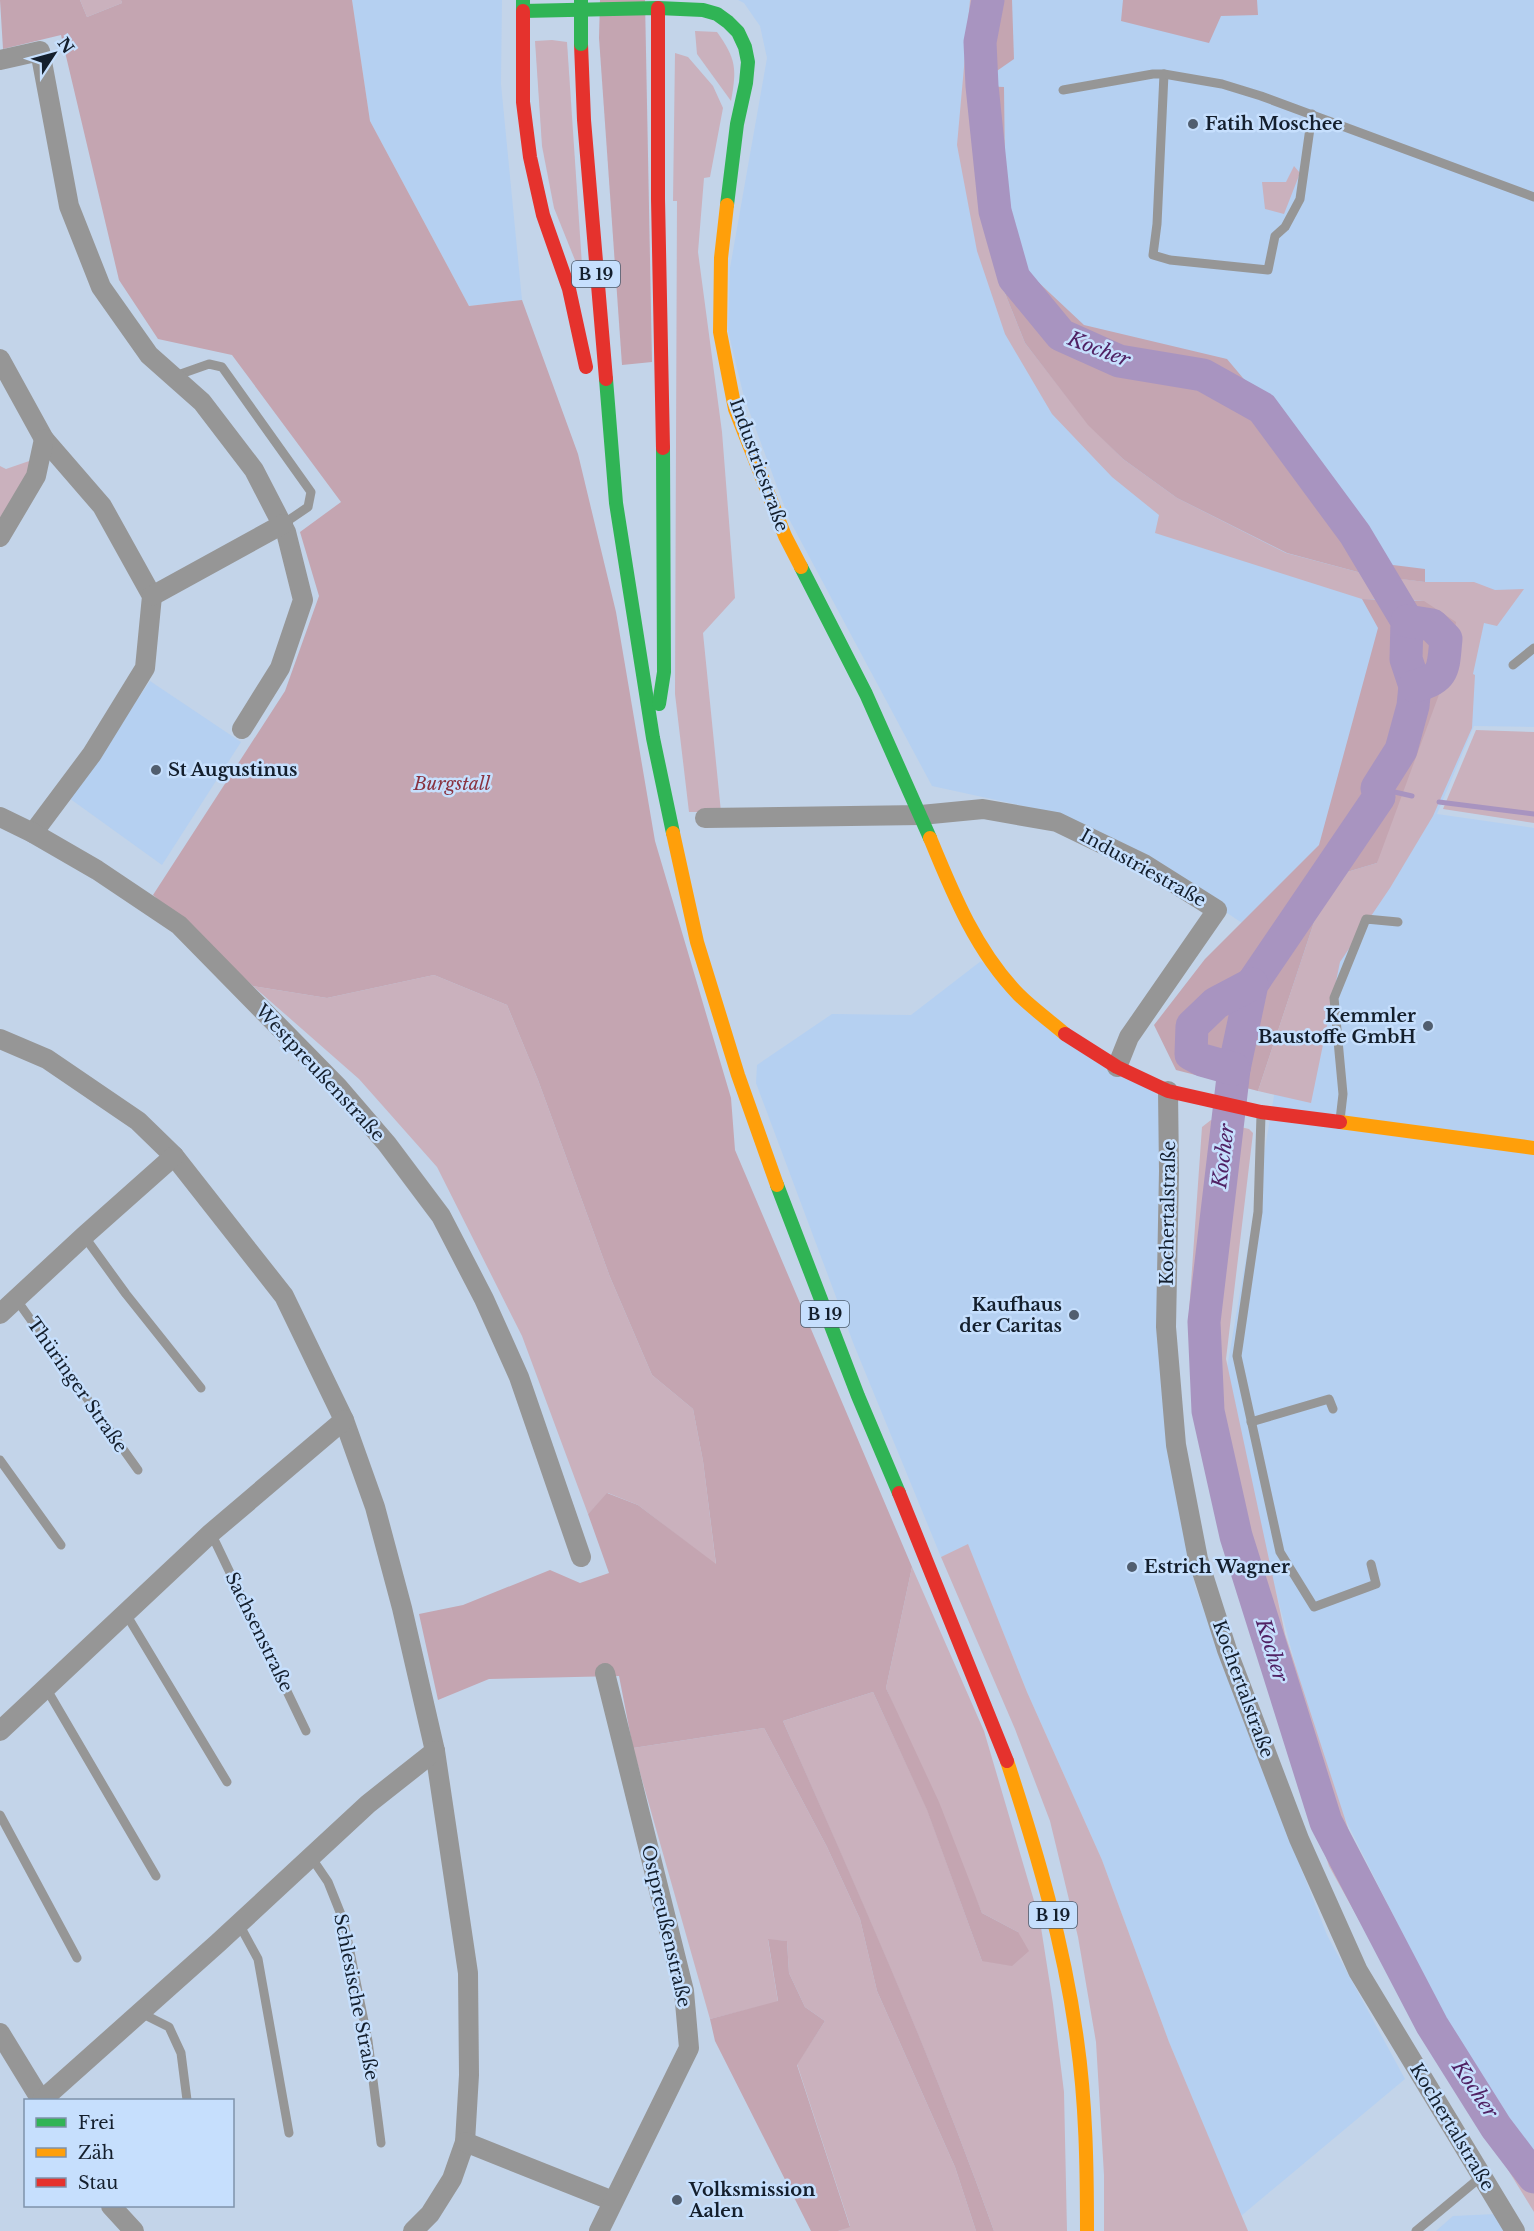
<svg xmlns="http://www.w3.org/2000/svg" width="1534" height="2231" viewBox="0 0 1534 2231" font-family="'Libre Baskerville',serif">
<rect width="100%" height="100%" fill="#c3d4e9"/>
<g fill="#b5d0f1">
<polygon points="352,0 502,0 501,84 522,300 469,306 370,121"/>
<polygon points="738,0 1534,0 1534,727 1474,726 1437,814 1534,828 1534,2169 1511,2139 1439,2006 1327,1783 1269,1566 1227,1368 1294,980 1242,923 1140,854 1060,814 932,786 789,519 744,397 728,331 730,268 767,58 760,26 744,3"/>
<polygon points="150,681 241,742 162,865 69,798"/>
<polygon points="981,961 1160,1097 1168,1443 1195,1586 1241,1713 1327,1935 1405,2079 1241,2216 1169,2042 1102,1860 1027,1692 968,1545 941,1557 854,1345 756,1083 757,1065 832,1014 911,1015"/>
<polygon points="1496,2214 1506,2231 1436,2231 1453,2216"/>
</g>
<g fill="#cab1bd">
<polygon points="80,0 121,0 122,3 87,17"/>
<polygon points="970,0 981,0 975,43 996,271 1025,343 1088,424 1123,459 1177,498 1286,553 1369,575 1382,599 1362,599 1155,533 1159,515 1112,477 1052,414 1005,334 977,251 957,145"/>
<path d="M 695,31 L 717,32 C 736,59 737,68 731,101 L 697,54 Z"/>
<polygon points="552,40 567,42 583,280 554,208 542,146 535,41"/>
<polygon points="675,53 688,57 713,86 723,108 710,177 704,178 698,252 722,432 735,598 703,633 721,812 689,812 675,694 677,201 673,201"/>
<polygon points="1294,166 1300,173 1284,214 1265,209 1262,182 1286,182"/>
<polygon points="35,459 0,529 0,466 6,469"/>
<polygon points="1395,578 1425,582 1474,582 1495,590 1524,589 1497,626 1484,623 1473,674 1475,675 1472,728 1433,816 1390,888 1340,962 1311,1103 1258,1091 1321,901 1337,875 1377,863 1424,601 1407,600"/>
<polygon points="1476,730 1534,732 1534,823 1443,809"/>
<polygon points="434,975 507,1005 538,1080 610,1277 652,1375 693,1409 703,1461 716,1565 638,1505 608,1493 588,1514 522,1336 437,1167 359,1079 253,986 327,998"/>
<polygon points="1211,1120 1249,1129 1253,1133 1226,1359 1285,1634 1358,1859 1506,2132 1534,2169 1534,2212 1404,2001 1329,1866 1251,1636 1202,1452 1188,1326 1202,1127"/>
<polygon points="968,1544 1027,1692 1102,1860 1169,2042 1248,2231 1104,2231 1104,2175 1096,2042 1078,1937 1050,1821 1015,1729 941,1557"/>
<path d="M 912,1567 L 984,1731 L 1040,1921 L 1053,2004 L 1064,2092 L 1067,2231 L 994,2231 C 933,2058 856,1890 783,1721 L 873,1692 L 927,1809 L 982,1961 L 1018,1932 L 982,1913 L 886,1688 Z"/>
<polygon points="764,1728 827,1847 860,1919 877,1991 955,2167 976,2231 838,2231 850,2226 797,2064 825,2021 805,2007 789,1973 787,1941 768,1940 778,2002 710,2019 633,1748"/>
</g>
<g fill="#c4a5b1">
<path d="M 0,0 L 80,0 L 87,17 L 122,3 L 121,0 L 352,0 L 370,121 L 469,306 L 522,300 L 578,454 L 616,612 L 655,841 L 731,1098 L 735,1150 L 912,1567 L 886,1688 L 939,1802 L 982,1913 L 1018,1932 L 1029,1951 L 1012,1966 L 982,1961 L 927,1810 L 873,1692 L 783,1721 C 857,1890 933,2058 994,2231 L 976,2231 L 955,2167 L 877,1991 L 860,1919 L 827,1847 L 764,1728 L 633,1748 L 619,1676 L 489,1679 L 438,1700 L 419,1614 L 463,1605 L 550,1570 L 580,1583 L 609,1573 L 588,1514 L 607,1493 L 638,1505 L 716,1564 L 703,1461 L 693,1409 L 652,1375 L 610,1277 L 538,1080 L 507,1005 L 434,975 L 327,998 L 253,986 L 153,895 L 285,691 L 319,596 L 300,532 L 341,502 L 232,355 L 158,339 L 119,280 L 61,35 L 3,49 Z"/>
<polygon points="600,0 645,0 652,362 622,365 599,38"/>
<polygon points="981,0 1012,0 1014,59 978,84 975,43"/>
<polygon points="1123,0 1257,0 1258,15 1221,16 1209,43 1121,21"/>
<polygon points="978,86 1004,87 1006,252 1084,325 1227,359 1359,516 1385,564 1425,569 1425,582 1369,575 1287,553 1177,498 1123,459 1088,425 1025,343 996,271"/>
<polygon points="1362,599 1424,601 1456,622 1451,662 1377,863 1337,875 1321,901 1258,1091 1176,1070 1154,1025 1205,959 1319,845 1378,628"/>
<polygon points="768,1939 787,1941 789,1973 805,2007 825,2021 797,2065 850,2227 838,2231 811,2231 715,2041 710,2019 778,2001"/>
</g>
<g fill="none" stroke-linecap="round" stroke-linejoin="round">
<g stroke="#a894c0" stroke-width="5">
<polyline points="1377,788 1412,796"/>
<polyline points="1439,802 1534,814"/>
</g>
<g stroke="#a894c0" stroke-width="33">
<polyline points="988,0 980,42 982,86 995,211 1014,278 1061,335 1119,361 1203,375 1262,408 1355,534 1407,621 1406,659 1415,686 1413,706 1401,750 1377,788 1379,797 1252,984 1234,1069 1204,1322 1208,1411 1236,1536 1326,1822 1432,2025 1496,2127 1534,2177"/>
<path d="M 1407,621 L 1432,625 L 1446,639 C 1443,667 1446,679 1415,686"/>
<polyline points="1234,1069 1202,1060 1191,1054 1192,1026 1216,1003 1252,984"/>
</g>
<g stroke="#969696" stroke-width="9">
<polyline points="1164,74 1157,224 1153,255 1170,260 1268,270 1275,236 1285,227 1300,199 1312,114"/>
<polyline points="1063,90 1153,74 1164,74 1222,84 1261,96 1534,197"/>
<polyline points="175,376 209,364 222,367 311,492 308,507 283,524"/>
<polyline points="1513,665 1534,648"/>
<polyline points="1261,1115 1258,1212 1237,1356 1280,1552 1314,1607 1376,1584 1371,1564"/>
<polyline points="1340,1120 1343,1094 1334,998 1366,919 1398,922"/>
<polyline points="84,1236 126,1294 201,1388"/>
<polyline points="16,1299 138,1470"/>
<polyline points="1251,1422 1329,1399 1333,1409"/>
<polyline points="0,1460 61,1545"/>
<polyline points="211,1533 306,1731"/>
<polyline points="126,1614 227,1782"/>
<polyline points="46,1688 156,1876"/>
<polyline points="0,1815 77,1958"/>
<polyline points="311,1857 328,1882 344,1922 368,2041 381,2143"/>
<polyline points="239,1924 258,1959 289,2133"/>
<polyline points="141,2013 169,2027 181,2053 187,2100"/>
<polyline points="1416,2231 1482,2176"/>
</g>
<g stroke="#969696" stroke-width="20">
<polyline points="0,60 40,51 69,206 101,287 149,355 202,402 254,470 286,532 303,600 280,668 242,729"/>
<polyline points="0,359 44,439 102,506 152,596 145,668 92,754 33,833"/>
<polyline points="0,537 36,476 44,439"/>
<polyline points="152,596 283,524"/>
<polyline points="0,817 33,833 97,870 179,925 338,1087 387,1144 441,1216 484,1299 519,1377 581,1557"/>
<polyline points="705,818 921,815 983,809 1057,822 1144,864 1217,910 1129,1037 1117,1067"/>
<polyline points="0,1039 47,1059 138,1121 174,1156 284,1296 344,1420 375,1507 402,1608 435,1751 468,1973 469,2075 465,2142 452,2179 430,2214 413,2231"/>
<polyline points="1168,1091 1169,1171 1166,1327 1176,1445 1198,1559 1227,1650 1299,1839 1358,1971 1515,2231"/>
<polyline points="0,1314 84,1236 174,1156"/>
<polyline points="0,1731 211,1533 344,1420"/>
<polyline points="0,2033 41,2100"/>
<polyline points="42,2100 218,1943 368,1804 435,1751"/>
<polyline points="465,2142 613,2201"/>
<polyline points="111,2206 134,2231"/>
<polyline points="599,2231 689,2048 684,1991 605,1673"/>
</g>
<g stroke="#30b455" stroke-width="14">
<polyline points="523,0 523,11 658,8 703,10 717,14 728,22 738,32 745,47 748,62 746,83 737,124 727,205"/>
<polyline points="606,379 616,503 653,738 673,833"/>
<polyline points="801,567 866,694 930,838"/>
<polyline points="659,704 664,672 663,448"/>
<polyline points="777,1185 858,1396 899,1493"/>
</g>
<g stroke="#ff9f0a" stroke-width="14">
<polyline points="727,205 721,258 720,332 735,409 785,536 801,567"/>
<polyline points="673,833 697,942 738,1075 777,1185"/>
<path d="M 930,838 C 953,894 976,951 1019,995 C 1033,1009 1050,1021 1065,1034"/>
<polyline points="1340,1122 1534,1148"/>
<path d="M 1007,1761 C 1037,1852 1064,1944 1077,2040 C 1086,2103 1087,2168 1087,2231"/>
</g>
<g stroke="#e5322d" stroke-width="14">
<polyline points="658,8 658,199 663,448"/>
<polyline points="523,11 523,102 530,157 543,215 569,289 586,367"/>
<polyline points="581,44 584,120 606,379"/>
<polyline points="1065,1034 1117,1067 1168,1091 1261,1112 1340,1122"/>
<polyline points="899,1493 1007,1761"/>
</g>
<polyline stroke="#30b455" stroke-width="14" points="581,0 581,44"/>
</g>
<g fill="#515e6f" stroke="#c6dffd" stroke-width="2">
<circle cx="1193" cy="124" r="6"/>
<circle cx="156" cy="770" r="6"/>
<circle cx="1428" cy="1026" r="6"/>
<circle cx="1074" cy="1315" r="6"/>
<circle cx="1132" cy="1567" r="6"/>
<circle cx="677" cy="2200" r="6"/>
</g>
<g text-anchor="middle" stroke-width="5" stroke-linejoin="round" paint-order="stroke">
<g fill="#c6dffd" stroke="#49596b" stroke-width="1.5">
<rect x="572" y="261" width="48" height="26" rx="4.5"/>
<rect x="801" y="1301" width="48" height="26" rx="4.5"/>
<rect x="1029" y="1902" width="48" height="26" rx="4.5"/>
</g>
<g font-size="16" font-weight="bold" fill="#141f2d">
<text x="596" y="280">B 19</text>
<text x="825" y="1320">B 19</text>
<text x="1053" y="1921">B 19</text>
</g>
<g font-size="18" font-weight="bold" fill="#141f2d" stroke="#c6dffd" text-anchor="start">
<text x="1205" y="130">Fatih Moschee</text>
<text x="168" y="776">St Augustinus</text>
<text x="1416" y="1022" text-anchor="end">Kemmler<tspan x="1416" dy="21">Baustoffe GmbH</tspan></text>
<text x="1062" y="1311" text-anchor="end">Kaufhaus<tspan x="1062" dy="21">der Caritas</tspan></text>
<text x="1144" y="1573">Estrich Wagner</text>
<text x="689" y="2196">Volksmission<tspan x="689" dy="21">Aalen</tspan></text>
</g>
<g font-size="18" fill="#141f2d" stroke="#c6dffd">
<text transform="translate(759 465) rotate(70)" y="6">Industriestraße</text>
<text transform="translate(1143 868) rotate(29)" y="6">Industriestraße</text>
<text transform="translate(320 1073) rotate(47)" y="6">Westpreußenstraße</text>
<text transform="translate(1168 1213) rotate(-89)" y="6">Kochertalstraße</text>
<text transform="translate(77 1385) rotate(55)" y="6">Thüringer Straße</text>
<text transform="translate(259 1632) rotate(64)" y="6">Sachsenstraße</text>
<text transform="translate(1243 1689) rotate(70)" y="6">Kochertalstraße</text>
<text transform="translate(666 1926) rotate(77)" y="6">Ostpreußenstraße</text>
<text transform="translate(356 1997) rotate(79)" y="6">Schlesische Straße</text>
<text transform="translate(1452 2127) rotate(59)" y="6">Kochertalstraße</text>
</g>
<g font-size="18" font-style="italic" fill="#893340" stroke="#c6dffd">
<text x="452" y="790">Burgstall</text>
</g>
<g font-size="20" font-style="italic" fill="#502264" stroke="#c6dffd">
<text transform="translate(1099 349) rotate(21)" y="7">Kocher</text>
<text transform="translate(1223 1156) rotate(-83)" y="7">Kocher</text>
<text transform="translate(1272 1650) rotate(73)" y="7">Kocher</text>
<text transform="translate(1475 2089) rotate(56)" y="7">Kocher</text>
</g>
</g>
<rect x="24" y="2099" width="210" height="108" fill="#c6dffd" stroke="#7f92aa" stroke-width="1.5"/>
<rect x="36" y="2118" width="30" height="9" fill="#30b455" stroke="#7f92aa" stroke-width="1.5"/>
<text x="78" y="2129" font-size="18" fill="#141f2d">Frei</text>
<rect x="36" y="2148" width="30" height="9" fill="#ff9f0a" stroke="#7f92aa" stroke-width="1.5"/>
<text x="78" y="2159" font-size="18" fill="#141f2d">Zäh</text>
<rect x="36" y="2178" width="30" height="9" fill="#e5322d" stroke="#7f92aa" stroke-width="1.5"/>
<text x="78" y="2189" font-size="18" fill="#141f2d">Stau</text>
<g transform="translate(54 54) rotate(54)" stroke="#c6dffd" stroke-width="4.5" paint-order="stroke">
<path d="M0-4.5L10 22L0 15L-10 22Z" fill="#141f2d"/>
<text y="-9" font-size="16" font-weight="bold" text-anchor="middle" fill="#141f2d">N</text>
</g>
</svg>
